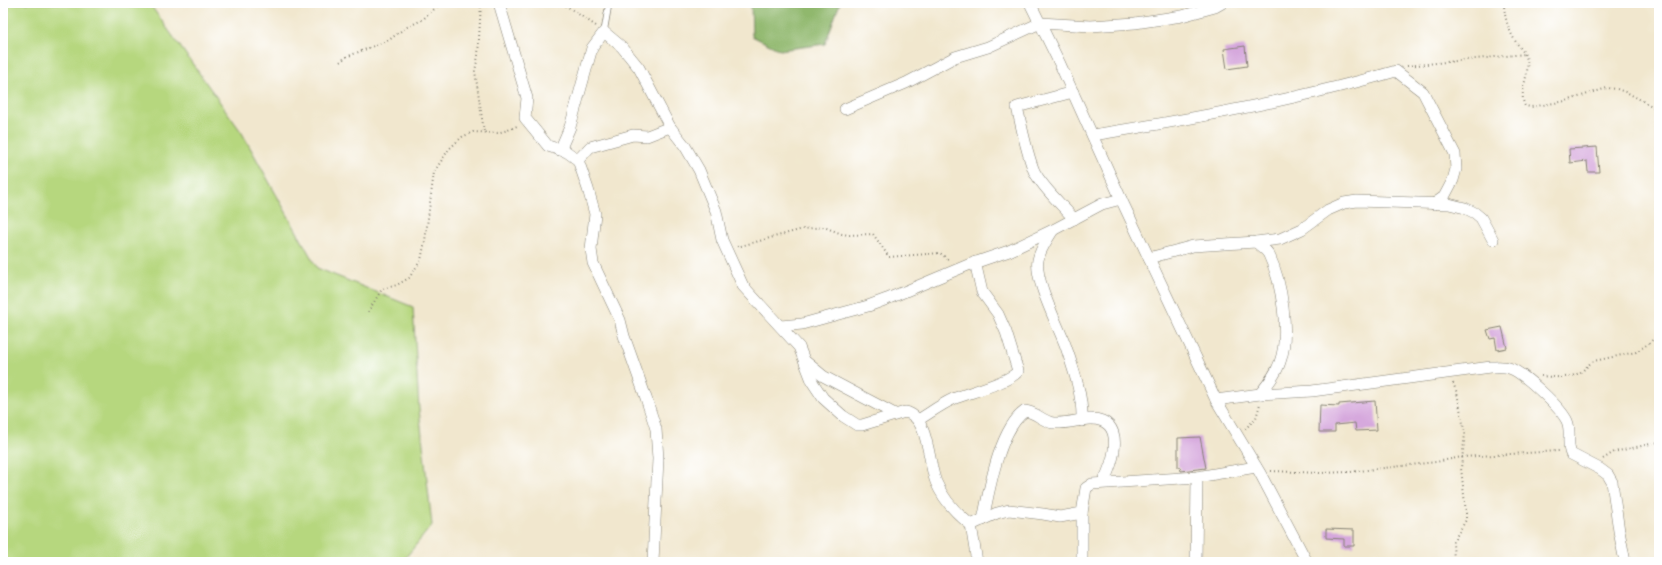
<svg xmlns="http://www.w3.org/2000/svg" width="1662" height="565" viewBox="0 0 1662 565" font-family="'Gochi Hand',sans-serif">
<rect width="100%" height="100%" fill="#fff"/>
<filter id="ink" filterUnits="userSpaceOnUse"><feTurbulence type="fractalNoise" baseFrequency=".025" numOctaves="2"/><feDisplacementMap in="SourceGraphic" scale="8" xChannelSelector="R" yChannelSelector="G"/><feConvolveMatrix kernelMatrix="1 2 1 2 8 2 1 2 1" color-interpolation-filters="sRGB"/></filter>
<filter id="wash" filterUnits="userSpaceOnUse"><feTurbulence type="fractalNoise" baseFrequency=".012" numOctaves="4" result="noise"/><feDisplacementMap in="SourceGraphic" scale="16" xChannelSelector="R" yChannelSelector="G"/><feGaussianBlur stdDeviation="0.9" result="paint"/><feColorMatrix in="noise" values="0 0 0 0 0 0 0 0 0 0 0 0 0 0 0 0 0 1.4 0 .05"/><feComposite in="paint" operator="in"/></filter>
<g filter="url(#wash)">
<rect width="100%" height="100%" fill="#f1e7ce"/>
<polygon fill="#b6d77e" stroke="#697a4d" points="3,3 149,3 242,133 317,268 413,307 419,409 432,525 402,562 3,562"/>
<polygon fill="#90b86d" stroke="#566a44" points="751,3 840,3 825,44 780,50 752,36"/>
<g id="blocks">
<g fill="#d6a8dd">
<polygon points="1245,46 1247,66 1227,69 1224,49"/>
<polygon points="1597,147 1599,172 1588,172 1587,161 1570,163 1569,149"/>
<polygon points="1502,327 1507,348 1497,350 1495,338 1490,339 1487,330"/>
<polygon points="1375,401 1377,430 1356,431 1355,423 1335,425 1335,432 1319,432 1320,405 1339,406 1339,404"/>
<polygon points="1200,437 1206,468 1181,471 1180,467 1178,467 1178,438"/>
<polygon points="1326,529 1354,530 1354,546 1344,546 1344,539 1326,538"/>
</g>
</g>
</g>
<g filter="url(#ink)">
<use href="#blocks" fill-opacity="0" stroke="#868275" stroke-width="1"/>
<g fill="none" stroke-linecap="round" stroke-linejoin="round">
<defs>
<polyline id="lane" points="604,32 609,3"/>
<g id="street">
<polyline points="499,3 527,98 525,118 548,146 567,152 578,160 588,189 595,214 591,249 593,263 620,320 624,336 646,398 656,429 658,459 653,562"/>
<polyline points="1030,3 1060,64 1121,199 1216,400 1260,473 1307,562"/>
<path d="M 1073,92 L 1017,107 C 1022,128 1026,151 1034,171 C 1042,187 1062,205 1074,219"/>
<polyline points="845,109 906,83 955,57 988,47 1040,23 1091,26 1135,23 1182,16 1215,7 1222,3"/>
<path d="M 1093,135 C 1194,119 1297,100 1396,71 L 1423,92 L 1455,154 L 1456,169 L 1453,180 L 1444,197 L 1434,204"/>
<path d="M 560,150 L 570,127 L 592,48 L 604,32 L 622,47 L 639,68 L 670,127 L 685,146 L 699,170 L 716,211 L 722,240 L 743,286 L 799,347 L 813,383 L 823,398 L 843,416 L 857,425 L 862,425 L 905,412 C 929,416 928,463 936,482 C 943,499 957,514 971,525 L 997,513 L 1009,510 L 1043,514 L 1060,517 L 1082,513 L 1086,488 L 1092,484 L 1197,477 L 1256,467"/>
<polyline points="578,160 590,147 633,135 647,136 670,127"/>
<path d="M 1053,230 C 1047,240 1040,249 1038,260 C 1034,280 1059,327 1066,347 C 1074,371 1083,396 1082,421"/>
<path d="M 1256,242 C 1260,246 1267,250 1269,255 C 1282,282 1290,334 1280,362 C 1276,374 1268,384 1260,394"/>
<polyline points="1149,258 1193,246 1256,242 1280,239 1302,229 1328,210 1344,203 1357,201 1449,204 1465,208 1475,213 1481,218 1493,240"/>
<polyline points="781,326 802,324 868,306 887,299 968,265 1009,251 1053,230 1102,204 1121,199"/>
<polyline points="806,362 823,376 895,414"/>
<path d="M 1216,400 L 1260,394 L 1312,391 L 1491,367 C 1496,367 1504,366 1509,368 C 1523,372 1561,408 1567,421 C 1572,432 1566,444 1571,454 L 1600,469 L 1608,475 L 1612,482 L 1619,531 L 1625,562"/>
<path d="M 918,420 C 930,413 940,405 953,399 C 967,393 1011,382 1018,371 L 1006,332 L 998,314 L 982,292 L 975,262"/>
<path d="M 983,520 C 989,491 999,429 1025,411 C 1036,412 1042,421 1053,423 C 1066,424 1077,420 1090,419 C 1127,418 1114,463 1103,482"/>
<polyline points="971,525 977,562"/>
<polyline points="1082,562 1082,513"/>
<polyline points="1196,562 1197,477"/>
</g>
</defs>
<use href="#lane" stroke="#868275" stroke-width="7"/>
<use href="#street" stroke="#868275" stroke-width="12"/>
<g stroke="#868275" stroke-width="2" stroke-dasharray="1 3" stroke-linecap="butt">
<polyline points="481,3 478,56 475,71 484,132"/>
<polyline points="562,3 596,26"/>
<path d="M 1504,3 C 1504,16 1508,28 1514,39 C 1518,46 1525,52 1527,60 C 1530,75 1518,92 1525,106 L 1531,107 L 1566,101 L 1607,88 L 1617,89 L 1628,93 L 1659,110"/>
<polyline points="340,62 346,57 389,40 405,28 422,20 441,3"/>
<polyline points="1407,66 1525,54"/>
<polyline points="737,247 803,229 824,227 842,234 850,235 873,234 889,257 940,253 950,261"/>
<polyline points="368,312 382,289 397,285 409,278 421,260 425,241 434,172 449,149 462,137 473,132 497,133 508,130 517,126"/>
<path d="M 1541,376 C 1552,377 1569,379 1579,373 C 1585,370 1588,364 1594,361 L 1636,352 L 1648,344 L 1659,334"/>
<polyline points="1453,383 1457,393 1465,434 1461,468 1466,513 1466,520 1453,542 1454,562"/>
<polyline points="1245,429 1256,418 1260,404"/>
<polyline points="1603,459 1614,452 1659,442"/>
<polyline points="1271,471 1320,473 1350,472 1436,462 1462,457 1559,451"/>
</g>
<use href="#lane" stroke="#fff" stroke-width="5.5"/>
<use href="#street" stroke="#fff" stroke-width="11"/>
</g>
</g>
<rect width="1662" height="565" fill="none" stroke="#fff" stroke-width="16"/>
</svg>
